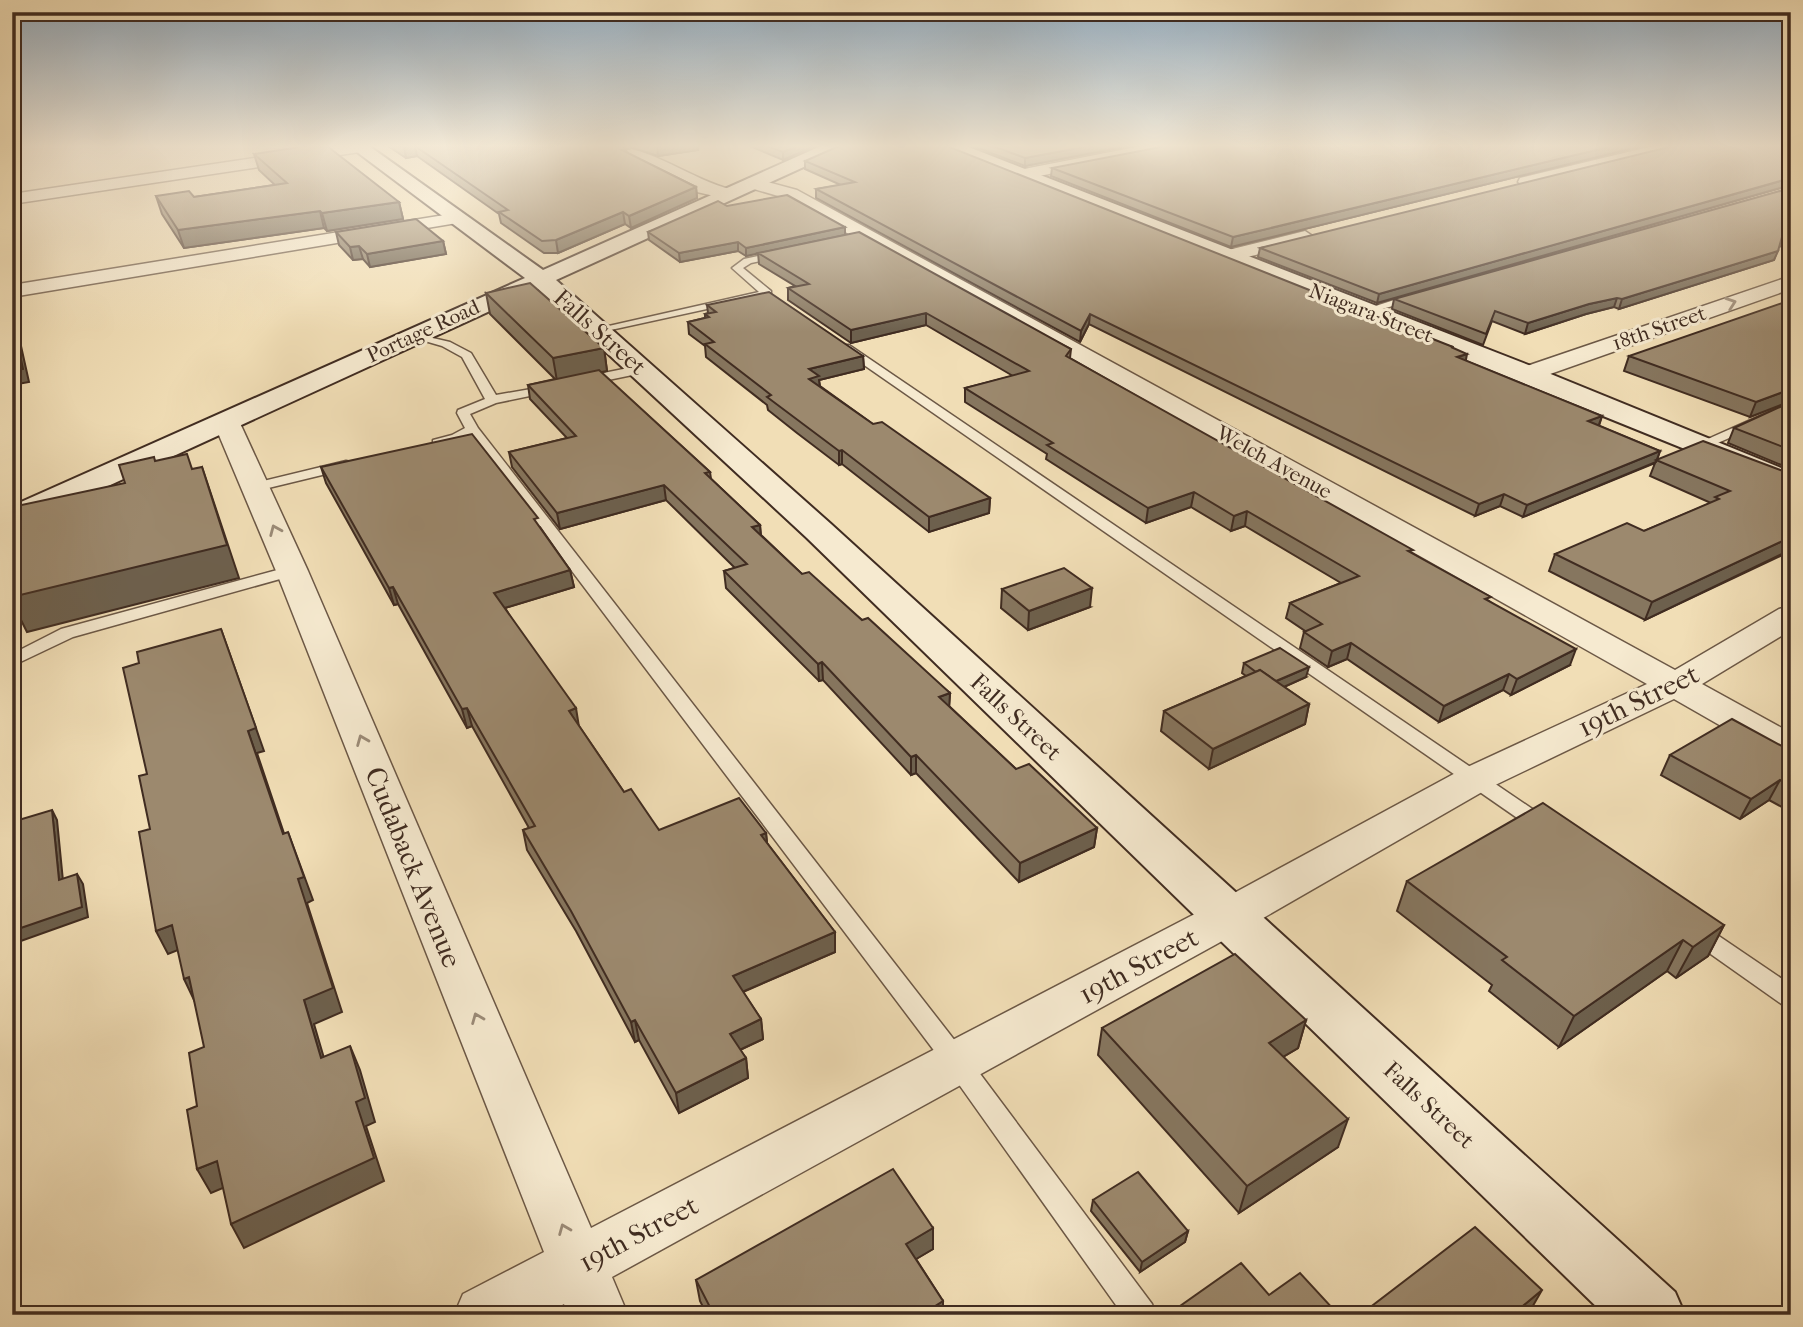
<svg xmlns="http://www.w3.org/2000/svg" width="1803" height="1327" viewBox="0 0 1803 1327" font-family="'IM FELL French Canon',serif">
<rect width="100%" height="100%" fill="#f1deb6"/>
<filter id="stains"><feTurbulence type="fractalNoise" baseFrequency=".00286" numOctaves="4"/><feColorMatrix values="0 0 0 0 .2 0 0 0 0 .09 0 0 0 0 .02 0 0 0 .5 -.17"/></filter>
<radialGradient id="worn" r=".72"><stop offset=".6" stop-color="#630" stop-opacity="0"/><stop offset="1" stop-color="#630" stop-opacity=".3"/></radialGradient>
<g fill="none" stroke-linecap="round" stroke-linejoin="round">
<defs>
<g id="lane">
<polygon points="782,251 787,254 785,256 751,263 743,268 771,291 771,295 597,333 591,330 759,292 732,268 744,259"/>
<polygon points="1416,293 1420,294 1420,298 1365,314 1360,311"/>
<polygon points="411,333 450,342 471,353 496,395 554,385 554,391 496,403 470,414 478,428 966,1055 1152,1304 1156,1315 1123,1315 948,1069 470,436 462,441 433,446 433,440 452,435 465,428 457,413 458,410 485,399 462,357 442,346 411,337"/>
<polygon points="841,345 849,345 1550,821 1553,826 1550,831 1536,831 841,349"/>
<polygon points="643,365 647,366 647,372 584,385 578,381 584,377"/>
<polygon points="1791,402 1791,411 1704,449 1699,450 1692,446"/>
<polygon points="346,461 351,462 351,468 256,491 249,487 251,484"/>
<polygon points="292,566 298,568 300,571 298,574 73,637 12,666 12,654 61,629"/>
<polygon points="1696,923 1704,926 1791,985 1791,1007 1783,1005 1688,938 1685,932 1688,926"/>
</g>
<g id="street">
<polygon points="335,146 368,147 360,152 12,204 12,194"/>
<path d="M 608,146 C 652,146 691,180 733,190 L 736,194 L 727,199 L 697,192 Z"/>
<polygon points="1141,146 1173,146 1165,151 1024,179 1016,174 1024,169"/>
<polygon points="1653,146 1680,146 1678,149 1526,187 1518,182 1520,178"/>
<polygon points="753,178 797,190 1675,670 1779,609 1791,606 1791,630 1702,684 1791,733 1791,761 1777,758 1674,699 1489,788 1244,929 612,1277 628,1315 568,1315 564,1304 544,1315 454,1315 463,1294 544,1252 276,571 213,421 217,416 226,413 235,416 239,421 308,571 591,1228 1212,905 1461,770 1647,684 785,198 747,187 745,183 747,179"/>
<polygon points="457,213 463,214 466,218 463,222 12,297 12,285"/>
<polygon points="1305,231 1314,237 1312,241 1227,262 1217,256 1220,252"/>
<polygon points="1791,276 1791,289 1536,379 1527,381 1518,379 1515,374 1518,369"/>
</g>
<g id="secondary">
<polygon points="349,146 369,146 543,270 821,146 844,146 841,150 556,280 831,524 1675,1292 1685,1315 1605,1315 807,538 538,289 23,525 12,528 12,506 525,278"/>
<polygon points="942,146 966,146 1536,368 1791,472 1791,492 945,150"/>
</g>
</defs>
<use href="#lane" stroke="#6c5846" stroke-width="3"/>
<use href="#street" stroke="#6c5846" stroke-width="3"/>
<use href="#secondary" stroke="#402c21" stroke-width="4"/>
<use href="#lane" fill="#f6ead0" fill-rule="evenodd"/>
<use href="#street" fill="#f6ead0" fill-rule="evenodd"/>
<use href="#secondary" fill="#f6ead0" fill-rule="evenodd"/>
</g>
<g fill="#86765f" stroke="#402c21" stroke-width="2">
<polygon points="388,146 621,146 629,154 696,187 697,198 631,228 625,224 558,253 544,253 501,223 499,214 417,156 406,158"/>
<polygon points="628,146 697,146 698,150 658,156"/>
<polygon points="750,146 815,146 783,160"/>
<polygon points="973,146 1128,146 1025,166"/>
<polygon points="1642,146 1231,247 1051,176 1052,168"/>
<polygon points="1791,146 1791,185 1377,303 1258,257 1260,248"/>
<polygon points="254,154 399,202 403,219 327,231 324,228 184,248 162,214 156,196 194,197 275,185 259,170"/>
<polygon points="805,161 1453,347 1453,348 1466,361 1602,416 1599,426 1660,451 1657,460 1791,474 1791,551 1645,620 1549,571 1555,554 1644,531 1711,503 1650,476 1655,463 1523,517 1500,506 1475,516 1089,324 1080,342 816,198 816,189 841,185 805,169"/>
<polygon points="1791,188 1791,249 1779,246 1774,260 1619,309 1614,307 1586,314 1525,334 1492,321 1483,345 1392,309 1394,299"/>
<polygon points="727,206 845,227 845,235 1071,349 1070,358 1412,553 1489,601 1570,665 1511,695 1503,690 1439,722 1347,659 1328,667 1300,648 1304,632 1305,631 1286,618 1290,603 1341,583 1245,526 1231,531 1191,507 1146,523 1046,459 1047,454 965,402 965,388 1013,376 926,325 851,343 788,300 788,288 795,286 759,264 758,253 746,256 738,251 680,262 649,240 648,232"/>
<polygon points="336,232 443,241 446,254 370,267 363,259 353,260 339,245"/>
<polygon points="486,293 604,348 607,371 600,372 710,472 711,479 760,525 761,535 802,574 862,620 950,693 949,706 1016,769 1097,828 1094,847 1019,882 916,773 911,775 823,680 819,681 726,588 724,571 735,568 666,500 560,529 512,467 509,452 567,438 530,399 528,385 555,379 490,314"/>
<polygon points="707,305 863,356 864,369 819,380 820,386 873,424 990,498 989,513 929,532 842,464 839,465 797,433 768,410 767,405 706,357 705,346 689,334 688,322 705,318 705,314 708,313"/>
<polygon points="1629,356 1791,401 1750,417 1624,371"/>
<polygon points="1791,402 1791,469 1728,443 1734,428"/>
<polygon points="321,467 540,527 570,570 574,587 505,608 579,726 624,792 659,830 766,833 767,843 835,932 835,952 743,992 761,1019 763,1039 740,1050 746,1058 748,1078 679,1113 639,1040 635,1042 576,931 527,850 523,830 529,828 472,726 467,728 398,604 394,605 326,483"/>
<polygon points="1002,589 1090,607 1028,630 1001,608"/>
<polygon points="1244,663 1306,677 1284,687 1309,704 1305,724 1209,769 1161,731 1164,711 1246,676 1242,673"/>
<polygon points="1791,751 1791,812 1769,800 1740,819 1661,775 1670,755"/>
<polygon points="1407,881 1724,925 1708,956 1676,978 1667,971 1559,1047 1489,991 1492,985 1397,911"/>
<polygon points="1306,1020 1298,1048 1283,1057 1338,1147 1239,1213 1098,1055 1102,1028"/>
<polygon points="1093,1200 1188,1231 1185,1242 1140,1272 1091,1211"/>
<polygon points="933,1228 933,1249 916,1259 943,1301 943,1315 707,1315 700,1301 696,1280"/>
</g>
<g fill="#6d604d" stroke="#402c21" stroke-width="2">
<polygon points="415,146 417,156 406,158 404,147"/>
<polygon points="657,146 697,146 698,150 658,156"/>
<polygon points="797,146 815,146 783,160 783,152"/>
<polygon points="1089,146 1128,146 1025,166 1025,158"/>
<polygon points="1613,146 1642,146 1231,247 1233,237"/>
<polygon points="1791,178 1791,185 1377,303 1379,294"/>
<polygon points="696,187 697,198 631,228 629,216"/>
<polygon points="399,202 403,219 327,231 322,213"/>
<polygon points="320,211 324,228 184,248 178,230"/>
<polygon points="623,212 625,224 558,253 556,240"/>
<polygon points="845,227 845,235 746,256 746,248"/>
<polygon points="443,241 446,254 370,267 367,254"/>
<polygon points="738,242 738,251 680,262 679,253"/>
<polygon points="359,246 363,259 353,260 350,247"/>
<polygon points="1778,251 1774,260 1619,309 1622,299"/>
<polygon points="1617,298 1614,307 1586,314 1525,334 1528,323 1589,304"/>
<polygon points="12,312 13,319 17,328 29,382 12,385"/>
<polygon points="926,313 926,325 851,343 851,330"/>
<polygon points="1090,314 1089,324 1080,342 1081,331"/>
<polygon points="604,348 607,371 557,381 553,358"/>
<polygon points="1467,354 1465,365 1457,357"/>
<polygon points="863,356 864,369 819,380 820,389 810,392 809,369"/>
<polygon points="1791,389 1791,401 1750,417 1756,402"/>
<polygon points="1602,416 1598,427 1588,421"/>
<polygon points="842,450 842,464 839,465 839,451"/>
<polygon points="1660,451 1656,462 1523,517 1527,505"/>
<polygon points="202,467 239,578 27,632 12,602 12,597"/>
<polygon points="664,485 666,500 560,529 557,513"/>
<polygon points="1194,492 1191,507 1146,523 1148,508"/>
<polygon points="1504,494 1500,506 1475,516 1479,504"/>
<polygon points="990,498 989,513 929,532 929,517"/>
<polygon points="1247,511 1245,526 1231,531 1234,516"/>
<polygon points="760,525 761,541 752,527"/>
<polygon points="1791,537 1790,550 1645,620 1652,602"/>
<polygon points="570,570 574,587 498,610 494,593"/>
<polygon points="393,587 398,604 394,605 389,588"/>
<polygon points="1092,588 1090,607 1028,630 1029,611"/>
<polygon points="221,629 264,751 257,753 292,857 283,834 248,731"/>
<polygon points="1351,643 1347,659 1328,667 1332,651"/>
<polygon points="1576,649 1570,665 1511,695 1517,679"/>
<polygon points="822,662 823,680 819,681 818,664"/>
<polygon points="1309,667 1306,677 1270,693 1272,683"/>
<polygon points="1509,674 1503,690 1439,722 1444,706"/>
<polygon points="950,693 949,711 939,697"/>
<polygon points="1309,704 1305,724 1209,769 1213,749"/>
<polygon points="467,708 472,726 467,728 462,709"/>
<polygon points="576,708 579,727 569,711"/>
<polygon points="916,755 916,773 911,775 911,757"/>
<polygon points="1780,780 1769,800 1740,819 1751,799"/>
<polygon points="52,810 57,820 64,891 59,880"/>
<polygon points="1097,828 1094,847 1019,882 1020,863"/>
<polygon points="288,832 313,900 307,903 342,1012 314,1024 331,1082 321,1058 304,1000 298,879"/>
<polygon points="766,833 768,852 761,835"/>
<polygon points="77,874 83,884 88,917 18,942 12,931"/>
<polygon points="172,925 183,948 168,954 156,931"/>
<polygon points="1724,925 1708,956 1676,978 1693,947"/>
<polygon points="835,932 835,952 735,995 733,976"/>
<polygon points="1683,940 1667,971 1559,1047 1574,1016"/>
<polygon points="189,977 195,1002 184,979"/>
<polygon points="761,1019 763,1039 733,1053 730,1034"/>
<polygon points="635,1020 639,1040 635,1042 631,1022"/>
<polygon points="1306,1020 1298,1048 1261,1070 1269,1043"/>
<polygon points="350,1046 360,1070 375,1122 366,1126 384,1181 244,1248 231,1224 356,1102"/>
<polygon points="746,1058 748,1078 679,1113 676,1093"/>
<polygon points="1348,1119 1338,1147 1239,1213 1247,1186"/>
<polygon points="217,1161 230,1185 211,1193 197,1169"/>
<polygon points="933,1228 933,1249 906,1265 906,1244"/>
<polygon points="1188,1231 1185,1242 1140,1272 1142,1262"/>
<polygon points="1542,1290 1530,1311 1526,1315 1512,1315"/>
<polygon points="943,1301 943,1315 921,1315"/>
</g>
<g fill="#9c896e" stroke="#402c21" stroke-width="2">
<polygon points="307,146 327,146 399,202 322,213 320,211 178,230 156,196 189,191 194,197 287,183 254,154"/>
<polygon points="415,146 622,146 628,149 622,150 696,187 629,216 623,212 556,240 542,241 499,212 508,210"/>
<polygon points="767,146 797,146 783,152"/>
<polygon points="839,146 947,146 1453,347 1451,347 1467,354 1457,357 1602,416 1588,421 1660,451 1527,505 1504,494 1479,504 1090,314 1081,331 816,189 855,182 805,161"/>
<polygon points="993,146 1089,146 1025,158"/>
<polygon points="1166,146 1613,146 1233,237 1052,168"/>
<polygon points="1673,146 1791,146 1791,178 1379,294 1260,248"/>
<polygon points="1791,188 1791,239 1782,237 1778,251 1622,299 1617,298 1589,304 1528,323 1495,311 1486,334 1394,299"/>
<polygon points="787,195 845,227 746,248 738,242 679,253 648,232 718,201 727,206"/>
<polygon points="416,219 443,241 367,254 359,246 350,247 336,232"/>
<polygon points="859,232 1071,349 1066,356 1413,550 1408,551 1491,597 1485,599 1576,649 1517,679 1509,674 1444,706 1351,643 1332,651 1304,632 1322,624 1290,603 1359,576 1247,511 1234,516 1194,492 1148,508 1047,445 1053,443 965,388 1029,371 926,313 851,330 788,288 809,284 758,253"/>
<polygon points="530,283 604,348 553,358 486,293"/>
<polygon points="769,292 863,356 809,369 819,376 809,379 873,424 882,422 990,498 929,517 842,450 839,451 767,397 771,395 705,344 714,342 688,322 709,317 705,314 716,312 707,305"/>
<polygon points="1791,300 1791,389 1756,402 1629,356"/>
<polygon points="12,317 23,369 12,371"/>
<polygon points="599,370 710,472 705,473 760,525 752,527 802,574 809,572 862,620 868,618 950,693 939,697 1016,769 1029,764 1097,828 1020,863 916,755 911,757 822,662 818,664 724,571 747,564 664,485 557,513 509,452 576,436 528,385"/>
<polygon points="1791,402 1791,450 1734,428"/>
<polygon points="472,434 538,518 534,519 570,570 494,593 576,708 569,711 624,792 631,789 659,830 739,798 766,833 761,835 835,932 733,976 761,1019 730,1034 746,1058 676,1093 635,1020 631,1022 571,911 523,830 535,826 467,708 462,709 393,587 389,588 321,467"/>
<polygon points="1703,441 1791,474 1791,537 1652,602 1555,554 1627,523 1644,531 1719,499 1715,497 1730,491 1656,460"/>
<polygon points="187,454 192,469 202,467 227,545 12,597 12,507 125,483 119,465 154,457 155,461"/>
<polygon points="1064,568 1092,588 1029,611 1002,589"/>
<polygon points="221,629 256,728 248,731 283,834 288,832 304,877 298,879 333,988 304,1000 321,1058 350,1046 365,1098 356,1102 374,1158 231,1224 217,1161 197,1169 187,1110 197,1106 189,1053 204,1047 189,977 184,979 172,925 156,931 139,832 150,829 139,776 147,774 123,668 139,663 137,652"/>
<polygon points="1280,648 1309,667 1276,681 1260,670 1256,672 1244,663"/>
<polygon points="1260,670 1309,704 1213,749 1164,711"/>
<polygon points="1732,719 1791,751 1791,786 1780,780 1751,799 1670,755"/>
<polygon points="1543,803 1724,925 1693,947 1683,940 1574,1016 1502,960 1507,957 1407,881"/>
<polygon points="52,810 59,880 77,874 82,907 12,931 12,822"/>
<polygon points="1235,954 1306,1020 1269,1043 1348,1119 1247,1186 1102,1028"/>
<polygon points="893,1169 933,1228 906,1244 943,1301 921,1315 790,1315 789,1314 788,1315 714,1315 696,1280"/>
<polygon points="1138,1172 1188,1231 1142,1262 1093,1200"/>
<polygon points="1475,1227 1542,1290 1512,1315 1360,1315"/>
<polygon points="1241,1263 1269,1295 1300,1273 1336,1312 1332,1315 1176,1315 1173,1311"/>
</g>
<defs><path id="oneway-chevron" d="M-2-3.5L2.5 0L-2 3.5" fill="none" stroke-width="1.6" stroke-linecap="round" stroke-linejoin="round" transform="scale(1.75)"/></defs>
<g stroke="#9b8b78">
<use href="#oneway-chevron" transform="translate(1731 303) rotate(-19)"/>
<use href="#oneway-chevron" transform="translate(275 530) rotate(-113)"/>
<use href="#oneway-chevron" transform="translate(362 740) rotate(-112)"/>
<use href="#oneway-chevron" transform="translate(477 1018) rotate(-112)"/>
<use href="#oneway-chevron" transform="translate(564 1229) rotate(-112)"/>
</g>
<linearGradient id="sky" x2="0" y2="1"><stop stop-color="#93acc0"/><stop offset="0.44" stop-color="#f9f0de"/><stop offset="1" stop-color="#f9f0de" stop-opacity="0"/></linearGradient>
<rect width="1803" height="332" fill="url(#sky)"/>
<g text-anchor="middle" stroke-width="6" stroke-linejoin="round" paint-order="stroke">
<g font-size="21" fill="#402c21" stroke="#f6ead0">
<text transform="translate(1371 313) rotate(21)" y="7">Niagara Street</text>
<text transform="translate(1659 328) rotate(-19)" y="7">18th Street</text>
<text transform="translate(423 331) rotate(-25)" y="7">Portage Road</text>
<text transform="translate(1274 462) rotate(29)" y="7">Welch Avenue</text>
</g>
<g font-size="24" fill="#402c21" stroke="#f6ead0">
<text transform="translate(600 332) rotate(42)" y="8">Falls Street</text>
<text transform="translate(1016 717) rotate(43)" y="8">Falls Street</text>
<text transform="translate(1429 1105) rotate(43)" y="8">Falls Street</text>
</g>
<g font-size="28" fill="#402c21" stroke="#f6ead0">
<text transform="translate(1638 700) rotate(-26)" y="10">19th Street</text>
<text transform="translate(414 867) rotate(68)" y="10">Cudaback Avenue</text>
<text transform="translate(1138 965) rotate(-28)" y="10">19th Street</text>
<text transform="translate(638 1233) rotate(-28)" y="10">19th Street</text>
</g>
</g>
<rect width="1803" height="1327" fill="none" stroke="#f1deb6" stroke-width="42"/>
<rect x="14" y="14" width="1775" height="1299" fill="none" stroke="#402c21" stroke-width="3.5"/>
<rect x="21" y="21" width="1761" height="1285" fill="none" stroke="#402c21" stroke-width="2"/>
<rect width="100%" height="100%" filter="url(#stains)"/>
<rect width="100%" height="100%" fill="url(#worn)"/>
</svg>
